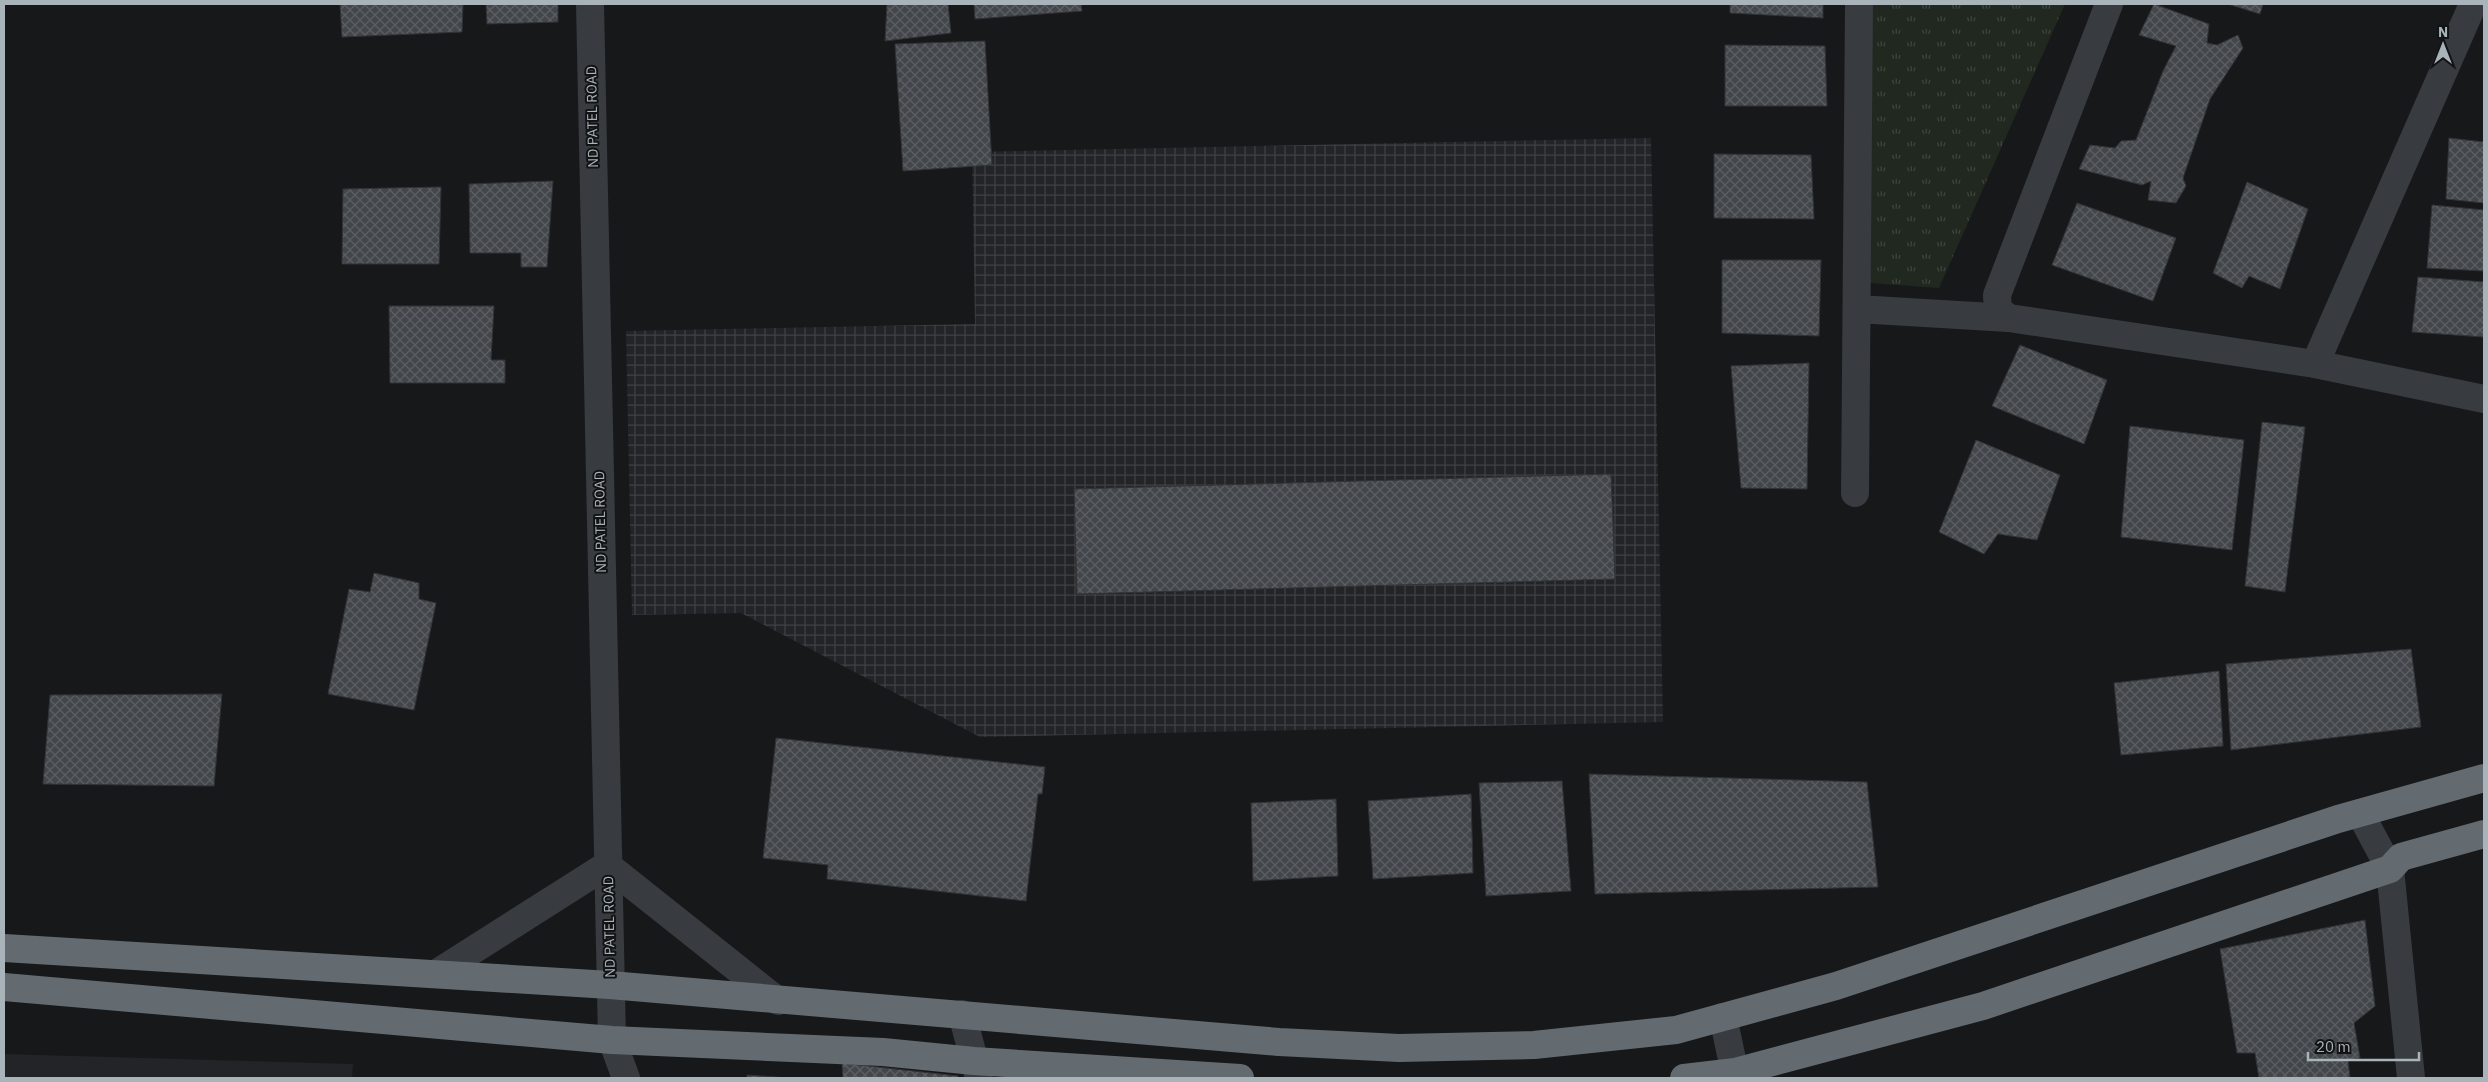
<svg xmlns="http://www.w3.org/2000/svg" width="2488" height="1082" viewBox="0 0 2488 1082" font-family="'IBM Plex Sans',sans-serif">
<defs>
<pattern id="industrial-grid" width="8" height="8" patternUnits="userSpaceOnUse" patternTransform="scale(1.25)"><rect width="8" height="8" fill="#232427"/><path d="M0 4h8M4 0v8" fill="none" stroke="#404144"/></pattern>
<pattern id="grass-tufts" width="24" height="20" patternUnits="userSpaceOnUse" patternTransform="scale(1.25)"><rect width="24" height="20" fill="#20281f"/><path d="M3 7l-1-3M5 7V3M7 7l1-3M15 17l-1-3M17 17v-4M19 17l1-3" fill="none" stroke="#3e453d"/></pattern>
<pattern id="building-cross-hatch" width="8" height="8" patternUnits="userSpaceOnUse" patternTransform="scale(1.25)"><rect width="8" height="8" fill="#43464a"/><path d="M0 0l8 8M0 8l8-8" fill="none" stroke="#5b5e62"/></pattern>
</defs>
<rect width="100%" height="100%" fill="#17181a"/>
<polygon fill="#232427" points="4,1054 353,1064 352,1078 4,1078"/>
<polygon fill="url(#industrial-grid)" points="1651,138 1663,722 980,737 741,613 632,615 626,331 975,324 972,152"/>
<polygon fill="url(#grass-tufts)" points="1864,4 2065,4 1939,288 1857,282"/>
<g fill="url(#building-cross-hatch)" stroke="#313336">
<polygon points="340,4 463,4 462,32 342,37"/>
<polygon points="486,4 558,4 558,22 487,24"/>
<polygon points="887,4 948,4 951,33 885,41"/>
<polygon points="974,4 1081,4 1082,11 975,19"/>
<polygon points="1730,4 1823,4 1823,18 1730,13"/>
<polygon points="2154,4 2209,24 2207,43 2217,45 2238,35 2243,48 2210,99 2183,178 2186,186 2176,203 2148,200 2151,181 2142,185 2079,169 2090,145 2115,148 2121,141 2136,140 2163,71 2176,46 2139,35"/>
<polygon points="2228,4 2263,4 2260,14"/>
<polygon points="985,41 992,165 903,171 895,44"/>
<polygon points="1725,45 1825,46 1827,106 1725,106"/>
<polygon points="2449,138 2484,142 2484,203 2446,199"/>
<polygon points="1714,154 1811,155 1814,219 1714,218"/>
<polygon points="553,181 547,267 521,267 521,253 470,253 469,184"/>
<polygon points="2247,182 2308,209 2280,289 2249,276 2242,288 2213,273"/>
<polygon points="441,187 439,264 342,264 343,189"/>
<polygon points="2077,203 2176,238 2153,301 2052,265"/>
<polygon points="2432,205 2484,210 2484,271 2427,268"/>
<polygon points="1722,260 1821,260 1819,336 1722,333"/>
<polygon points="2418,277 2484,282 2484,337 2412,332"/>
<polygon points="389,306 494,306 491,360 505,360 505,383 390,383"/>
<polygon points="2020,345 2107,380 2084,444 1992,406"/>
<polygon points="1809,363 1807,489 1741,488 1731,366"/>
<polygon points="2262,422 2305,427 2285,592 2245,586"/>
<polygon points="2130,426 2244,440 2232,550 2121,537"/>
<polygon points="1976,440 2060,475 2037,540 1998,534 1984,554 1939,532"/>
<polygon points="1611,474 1615,579 1077,594 1074,489"/>
<polygon points="374,573 419,583 419,599 436,603 414,710 328,694 349,589 370,592"/>
<polygon points="2411,649 2421,727 2231,750 2226,664"/>
<polygon points="2219,671 2223,746 2121,755 2114,683"/>
<polygon points="222,694 214,786 43,784 50,695"/>
<polygon points="776,738 1045,767 1042,794 1038,794 1026,901 827,879 828,865 763,858"/>
<polygon points="1589,774 1867,782 1878,887 1595,894"/>
<polygon points="1562,781 1571,891 1486,896 1479,783"/>
<polygon points="1471,794 1473,873 1373,879 1368,801"/>
<polygon points="1336,799 1338,876 1253,881 1251,803"/>
<polygon points="2365,920 2375,1006 2354,1023 2360,1058 2348,1061 2350,1078 2259,1078 2255,1053 2237,1053 2220,949"/>
<polygon points="842,1063 958,1076 958,1078 843,1078"/>
<polygon points="747,1075 790,1078 747,1078"/>
</g>
<g fill="none" stroke-linecap="round" stroke-linejoin="round">
<g stroke="#383b3f" stroke-width="28">
<polyline points="590,4 612,1040 626,1078"/>
<polyline points="2109,4 1997,295 1998,310 2009,318 2315,364"/>
<polyline points="2473,4 2315,364 2484,399"/>
<polyline points="1857,309 2009,318"/>
<polyline points="1855,493 1859,4"/>
<polyline points="2360,813 2390,869 2411,1078"/>
<polyline points="437,973 607,865 778,1001"/>
<polyline points="962,1014 979,1078"/>
<polyline points="1723,1017 1736,1078"/>
</g>
<g stroke="#646b70" stroke-width="28">
<polyline points="4,948 610,985 1279,1042 1399,1048 1534,1045 1676,1030 1836,986 2338,819 2484,778"/>
<polyline points="4,987 612,1040 883,1052 974,1061 1240,1078"/>
<polyline points="1684,1078 1735,1072 1983,1006 2390,869 2401,857 2484,834"/>
</g>
</g>
<g text-anchor="middle" stroke-width="4" stroke-linejoin="round" paint-order="stroke">
<g font-size="14" fill="#a9b3ba" stroke="#121315">
<text transform="translate(592 117) rotate(-91)" y="5">ND PATEL ROAD</text>
<text transform="translate(600 522) rotate(-91)" y="5">ND PATEL ROAD</text>
<text transform="translate(609 927) rotate(-91)" y="5">ND PATEL ROAD</text>
</g>
</g>
<rect width="2488" height="1082" fill="none" stroke="#a9b3ba" stroke-width="10"/>
<g transform="translate(2443 45)" stroke="#121315" stroke-width="4" paint-order="stroke">
<path d="M0-4L9 19L0 12L-9 19Z" fill="#a9b3ba"/>
<text y="-8" font-size="14" font-weight="bold" text-anchor="middle" fill="#a9b3ba">N</text>
</g>
<path d="M2308 1052v8h111v-8" fill="none" stroke="#a9b3ba" stroke-width="2.5"/>
<text x="2316" y="1052" font-size="15" fill="#a9b3ba" stroke="#121315" stroke-width="4" paint-order="stroke">20 m</text>
</svg>
